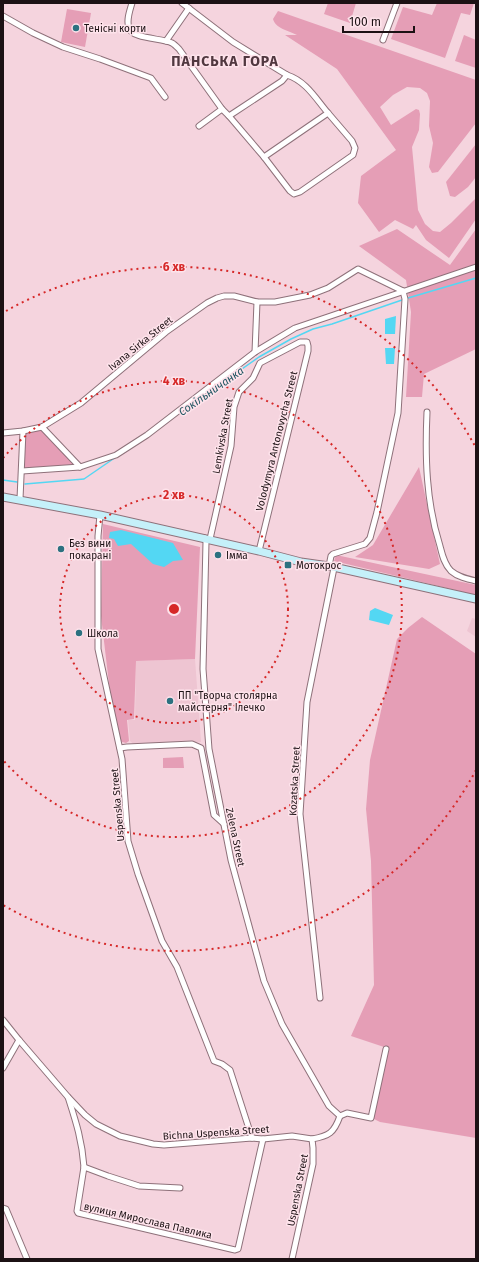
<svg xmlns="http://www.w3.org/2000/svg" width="479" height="1262" viewBox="0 0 479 1262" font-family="'Fira Sans',sans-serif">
<rect width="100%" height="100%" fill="#f5d4de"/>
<g fill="#eec5d2">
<polygon points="472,618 476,619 476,637 467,631"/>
<polygon points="195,659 201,742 136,746 130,741 128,720 135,720 136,661"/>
</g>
<g fill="#e59eb6">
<polygon points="328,3 356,3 350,23 324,14"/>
<polygon points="437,3 474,3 470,15 461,13 445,58 391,39 403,7 432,15"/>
<polygon points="67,9 91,13 85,47 61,42"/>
<path d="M 278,11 L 476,80 L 476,123 L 438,172 L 432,173 L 429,167 L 433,143 L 429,126 L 430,101 L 427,93 L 420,88 L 407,87 L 393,95 L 380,107 L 391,125 L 416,109 L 419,110 L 420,114 L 419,130 L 412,147 L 418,210 L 425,224 L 433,231 L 440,232 L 451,223 L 476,198 L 476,219 L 449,258 L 426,240 L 416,225 L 413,229 L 395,220 L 379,232 L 358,203 L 361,176 L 396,150 L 337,69 L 285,35 L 297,35 C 289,31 275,28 273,19 Z"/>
<polygon points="464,35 476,40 476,68 455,61"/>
<polygon points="476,144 476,177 468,187 455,197 450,196 446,182"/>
<polygon points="397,229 450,265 476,229 476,349 424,374 422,397 406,397 411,312 406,280 359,246"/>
<polygon points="40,429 45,432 76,464 76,467 25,469 23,466 24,436 28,432"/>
<polygon points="419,467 440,564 429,569 355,557 373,545"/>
<polygon points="103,524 200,547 195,659 136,661 134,719 127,720 129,741 126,743 122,742 120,740 110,692 101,616"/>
<polygon points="336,555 476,585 476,595 334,561"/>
<polygon points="422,617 476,654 476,1138 380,1122 372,1118 387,1048 351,1036 374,985 371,861 366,809 370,760 397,639 408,628"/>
<polygon points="183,757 184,768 163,768 163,758"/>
</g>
<g fill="#53d7f3">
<polygon points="396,316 395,334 385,334 385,319"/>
<polygon points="385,348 395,348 394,364 386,364"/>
<polygon points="121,530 173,543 183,560 173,561 164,567 153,564 131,544 118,546 114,539 109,538 110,532"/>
<polygon points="375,608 393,615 389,625 369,620 370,611"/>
</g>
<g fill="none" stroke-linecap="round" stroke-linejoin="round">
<g stroke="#53d7f3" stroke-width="1.5">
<polyline points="408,298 476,278"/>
<polyline points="186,408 259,357 291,339 313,329 332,324 402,300"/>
<polyline points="3,480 17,482"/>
<polyline points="25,484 84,479 116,457"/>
</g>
<defs>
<g id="street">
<path d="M 132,3 C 130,10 126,20 129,28 C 132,39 162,38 172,43 C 174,44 177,47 179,49 L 222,109"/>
<path d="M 182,3 L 233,42 L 287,75 C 306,81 316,99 328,113 L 264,157"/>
<polyline points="3,16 33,33 63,47 100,59 151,78 165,97"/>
<polyline points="383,40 397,3"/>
<polyline points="166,41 189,8"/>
<polyline points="229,116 264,157 290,191 294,194 300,192 353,155 355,148 352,141 328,113"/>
<polyline points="199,126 222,109 229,116 282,81 287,75"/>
<polyline points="255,352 257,302"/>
<path d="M 427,412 C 425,457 426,502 440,546 C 442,554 444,564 451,571 C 458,577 467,579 476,581"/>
<polyline points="42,427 80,467"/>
<polyline points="3,433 23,431 42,427 81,403 166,332 207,303 217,298 224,296 234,296 257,302 275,302 310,295 328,288 358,269 403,291"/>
<polyline points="22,471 80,467 116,455 147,435 255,352 295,328 476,267"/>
<polyline points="20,499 23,431"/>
<polyline points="100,515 98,536 98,649 122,759 128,841 138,874 162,941 177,967 214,1061 222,1064 230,1070 252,1138"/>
<polyline points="205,538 206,542 203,669 209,749 231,860 264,981 282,1024 329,1106 340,1116"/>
<polyline points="210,539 231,446 234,407 239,392 253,378 260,363 300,342 307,342 308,346 308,351 259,551"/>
<polyline points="329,566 331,556 333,554 365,544 370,538 377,512 398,413 405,299 403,291"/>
<polyline points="120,748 127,747 192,744 201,748 214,815 224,824"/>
<polyline points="320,998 300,814 307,702 334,568"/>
<polyline points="3,1020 19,1040 68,1097 85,1115 96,1124 120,1136 153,1144 164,1145 252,1138 263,1139 292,1136 312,1139"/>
<polyline points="3,1068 19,1040"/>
<path d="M 68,1097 C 76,1122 82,1140 84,1167 L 77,1211 L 78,1213 L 235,1250 L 238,1249 L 263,1139"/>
<polyline points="340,1116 347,1113 371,1118 386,1049"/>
<polyline points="84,1167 108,1176 139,1186 180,1188"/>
<polyline points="3,1208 6,1209 27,1259"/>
<path d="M 292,1259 L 313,1164 L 313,1148 L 312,1139 C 329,1136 334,1133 340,1116"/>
</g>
<polyline id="secondary" points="3,497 100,515 259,551 301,562 329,566 476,599"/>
</defs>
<use href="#street" stroke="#8e717a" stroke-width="7"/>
<use href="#secondary" stroke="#8e717a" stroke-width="9"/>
<use href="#street" stroke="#fff" stroke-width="5"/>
<use href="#secondary" stroke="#c5f0f9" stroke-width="7"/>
</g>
<g fill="none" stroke="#d62828" stroke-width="2" stroke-dasharray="2 4">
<circle cx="174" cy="609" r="114"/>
<path d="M3 458A228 228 0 1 1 3 760"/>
<path d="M476 770A342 342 0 0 1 3 905M6 311A342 342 0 0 1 476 448"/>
</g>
<g fill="#2c7180" stroke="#fee3eb" stroke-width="1.5">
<circle cx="76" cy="28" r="4"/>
<circle cx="61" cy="549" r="4"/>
<circle cx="218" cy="555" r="4"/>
<rect x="284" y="561" width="8" height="8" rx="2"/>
<circle cx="79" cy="633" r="4"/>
<circle cx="170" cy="701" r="4"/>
</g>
<g text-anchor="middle" stroke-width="3" stroke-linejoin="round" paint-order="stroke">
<g font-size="10" fill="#1c1114" stroke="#fee3eb" text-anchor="start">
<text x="84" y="32">Тенісні корти</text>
<text x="69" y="547">Без вини<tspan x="69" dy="12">покарані</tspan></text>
<text x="226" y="559">Імма</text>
<text x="296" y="569">Мотокрос</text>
<text x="87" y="637">Школа</text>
<text x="178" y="699">ПП "Творча столярна<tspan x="178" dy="12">майстерня" Ілечко</tspan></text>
</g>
<g font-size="10" fill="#1c1114" stroke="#fee3eb">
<text transform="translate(140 343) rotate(-39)" y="4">Ivana Sirka Street</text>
<text transform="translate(222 436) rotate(-80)" y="4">Lemkivska Street</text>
<text transform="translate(276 441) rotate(-76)" y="4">Volodymyra Antonovycha Street</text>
<text transform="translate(294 781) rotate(-87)" y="4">Kozatska Street</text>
<text transform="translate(117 805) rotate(-95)" y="4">Uspenska Street</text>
<text transform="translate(236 837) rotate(78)" y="4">Zelena Street</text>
<text transform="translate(216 1132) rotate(-4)" y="4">Bichna Uspenska Street</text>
<text transform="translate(297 1190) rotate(-79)" y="4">Uspenska Street</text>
<text transform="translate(148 1220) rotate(13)" y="4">вулиця Мирослава Павлика</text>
</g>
<g font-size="11" font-style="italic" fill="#1f5662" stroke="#fee3eb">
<text transform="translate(211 391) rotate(-35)" y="4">Сокільничанка</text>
</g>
<g font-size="14" font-weight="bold" letter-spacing="1" fill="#513840" stroke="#fee3eb">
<text x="225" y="66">ПАНСЬКА ГОРА</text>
</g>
</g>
<circle cx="174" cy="609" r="6" fill="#d62828" stroke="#fee3eb" stroke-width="2"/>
<g font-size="12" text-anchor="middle" font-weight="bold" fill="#d62828" stroke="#fee3eb" stroke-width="3" stroke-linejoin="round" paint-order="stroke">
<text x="174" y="271">6 хв</text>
<text x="174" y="385">4 хв</text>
<text x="174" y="499">2 хв</text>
</g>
<rect width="479" height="1262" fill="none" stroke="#1c1114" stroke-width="8"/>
<path d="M343 26v6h71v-6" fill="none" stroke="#1c1114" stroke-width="2"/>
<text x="349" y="26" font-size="12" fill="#1c1114" stroke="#fee3eb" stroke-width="3" paint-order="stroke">100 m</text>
</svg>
